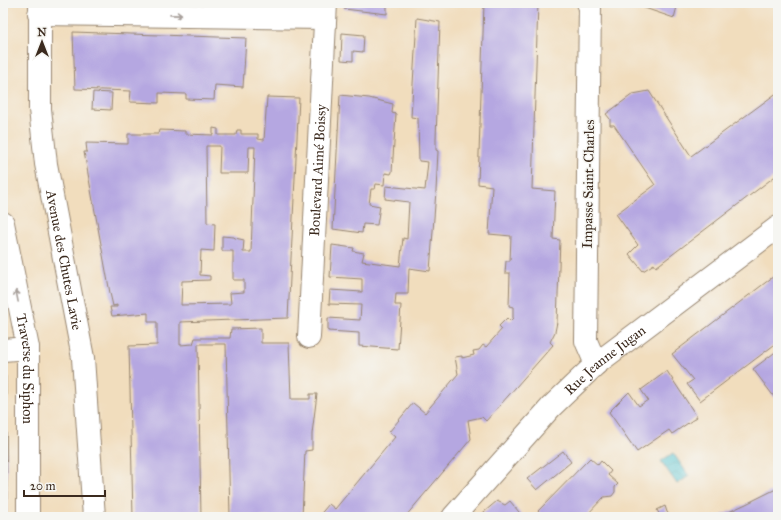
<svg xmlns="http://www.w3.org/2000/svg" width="781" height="520" viewBox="0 0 781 520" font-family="'IM FELL Great Primer',serif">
<defs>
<pattern id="water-waves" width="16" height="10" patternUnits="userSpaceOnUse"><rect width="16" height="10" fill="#58c4cf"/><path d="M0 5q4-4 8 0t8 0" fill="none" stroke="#4a9fa7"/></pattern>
</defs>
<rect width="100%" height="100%" fill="#f6f6f2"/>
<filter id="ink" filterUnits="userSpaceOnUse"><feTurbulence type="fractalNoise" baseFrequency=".025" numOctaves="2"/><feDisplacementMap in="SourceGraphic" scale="8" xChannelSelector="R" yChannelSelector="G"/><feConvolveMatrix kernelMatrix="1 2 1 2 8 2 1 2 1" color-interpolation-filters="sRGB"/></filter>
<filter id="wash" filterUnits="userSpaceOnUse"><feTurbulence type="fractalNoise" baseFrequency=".012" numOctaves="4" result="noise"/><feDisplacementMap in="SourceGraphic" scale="16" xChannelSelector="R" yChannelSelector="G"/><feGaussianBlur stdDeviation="0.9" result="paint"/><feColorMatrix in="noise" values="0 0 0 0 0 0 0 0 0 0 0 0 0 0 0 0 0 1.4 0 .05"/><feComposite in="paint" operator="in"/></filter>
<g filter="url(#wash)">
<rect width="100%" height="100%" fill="#f1ddbd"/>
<polygon fill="url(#water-waves)" stroke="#4a7776" points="673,453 689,476 677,484 661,461"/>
<g id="blocks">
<g fill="#b5a7e1" fill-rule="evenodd">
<polygon points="344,3 387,3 387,14 344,9"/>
<polygon points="484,3 538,3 532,189 555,191 553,239 560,240 557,322 555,332 550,342 553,345 486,421 482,417 468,420 471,439 405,517 318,517 329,504 335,509 395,437 389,432 413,403 425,413 458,374 455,357 462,356 462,358 474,355 473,351 479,350 483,345 486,347 502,329 499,326 507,318 510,321 513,318 513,307 509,306 510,273 505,273 506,261 510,261 511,236 489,234 492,186 478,184"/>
<polygon points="630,3 678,3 674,18"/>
<polygon points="417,18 440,22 436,139 436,150 438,151 436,191 430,271 409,268 408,294 396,294 395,305 401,305 398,349 359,346 359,333 328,331 328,318 360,320 361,305 329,304 330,290 362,292 362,279 330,277 332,245 354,248 353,251 364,253 362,261 400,266 403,238 407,239 409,202 385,199 386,186 425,190 428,162 419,161 418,118 411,117"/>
<polygon points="73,32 246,38 243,87 215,85 214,100 186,99 186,94 159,93 159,103 130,102 131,91 75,89"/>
<polygon points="342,33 364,35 363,52 353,51 353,61 341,60"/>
<polygon points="649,91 691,156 778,92 778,174 656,267 654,264 643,271 629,254 638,245 616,214 655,185 614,125 610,125 610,119 606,114 633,94"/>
<polygon points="93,92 112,93 111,110 92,109"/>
<polygon points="340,95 369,98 393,104 392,113 396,114 392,172 391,174 385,173 384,185 376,184 375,189 371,189 369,204 380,206 377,225 363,224 362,233 333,229"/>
<path d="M 267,97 L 299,98 L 288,318 L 180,322 L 180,345 L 193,344 L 195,338 L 230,338 L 231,329 L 261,328 L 261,343 L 289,343 L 291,399 L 310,399 L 310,394 L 317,394 L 312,434 L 312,450 L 305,451 L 302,517 L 230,517 L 226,344 L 198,344 L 201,517 L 133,517 L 129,346 L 157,345 L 157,322 L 148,322 L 148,313 L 112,316 L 110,307 L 117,307 L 117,305 L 113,306 L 110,293 L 84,152 L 87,152 L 86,143 L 128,144 L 128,134 L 158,134 L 159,130 L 185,131 L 185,134 L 213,135 L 213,128 L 218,129 L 218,135 L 236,135 L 237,130 L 241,130 L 241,134 L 258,134 L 258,139 L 264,140 ZM 206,146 L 220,146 L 219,173 L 248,173 L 249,147 L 255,147 L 251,252 L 243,252 L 244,240 L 235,238 L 234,237 L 222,236 L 222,251 L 233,251 L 233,280 L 244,280 L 244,292 L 230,293 L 231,304 L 181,305 L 182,281 L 210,280 L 210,276 L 200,275 L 201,250 L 214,251 L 215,224 L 207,223 Z"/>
<polygon points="778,273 778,342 700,401 687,384 693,380 672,354"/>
<polygon points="778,350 778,402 753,369"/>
<polygon points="667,371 697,417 672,434 669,430 637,452 609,412 629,392 639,406 648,400 641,390"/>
<polygon points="3,376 6,376 7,517 3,517"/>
<polygon points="563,451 571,462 537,490 527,479"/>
<polygon points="590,458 598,465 601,461 611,471 608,475 618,484 615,487 615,492 612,496 604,497 585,517 543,517 538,511"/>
<polygon points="778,469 778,481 774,472"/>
<polygon points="778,488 778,517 718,517 746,504"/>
<polygon points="497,501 505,505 510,501 523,517 478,517"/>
<polygon points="665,506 667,512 671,517 661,517 657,510"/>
</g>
</g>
</g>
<g filter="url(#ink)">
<use href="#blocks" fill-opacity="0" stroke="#96846e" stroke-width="1"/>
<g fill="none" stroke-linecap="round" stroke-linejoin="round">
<defs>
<g id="street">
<path id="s1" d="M 40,3 L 40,109 L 46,164 L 83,358 L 94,517"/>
<polyline points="588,3 590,4 586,341 596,364"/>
<polyline points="39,14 325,18"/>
<path id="s2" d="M 3,223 L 28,348 L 28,517"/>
<path id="s3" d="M 309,337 L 326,3"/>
<polyline points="3,350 28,348"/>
<path id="s4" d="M 453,517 L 551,407 L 596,364 L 778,227"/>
</g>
</defs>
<use href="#street" stroke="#96846e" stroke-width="24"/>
<polyline stroke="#96846e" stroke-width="2.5" stroke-dasharray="3 3" stroke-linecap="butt" points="3,31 4,53"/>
<use href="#street" stroke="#fff" stroke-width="22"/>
</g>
<defs><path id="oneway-shaft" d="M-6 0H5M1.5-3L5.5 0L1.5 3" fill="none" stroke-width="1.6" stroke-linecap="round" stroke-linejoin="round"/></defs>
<g stroke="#a79f9a">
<use href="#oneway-shaft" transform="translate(176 15) rotate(1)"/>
<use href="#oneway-shaft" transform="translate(17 296) rotate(-101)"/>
</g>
</g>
<g text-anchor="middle" stroke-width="3" stroke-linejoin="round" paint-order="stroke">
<g font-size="14" fill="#3b2a1e" stroke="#f6f6f2">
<text dy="5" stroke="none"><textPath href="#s3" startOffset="167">Boulevard Aimé Boissy</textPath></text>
<text transform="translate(588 184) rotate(-89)" y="5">Impasse Saint-Charles</text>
<text dy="5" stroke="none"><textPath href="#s1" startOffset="259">Avenue des Chutes Lavie</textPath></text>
<text dy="5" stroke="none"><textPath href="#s4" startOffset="219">Rue Jeanne Jugan</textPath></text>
<text dy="5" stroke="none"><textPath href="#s2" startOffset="148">Traverse du Siphon</textPath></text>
</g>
</g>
<rect width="781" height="520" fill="none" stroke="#f6f6f2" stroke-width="16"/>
<g transform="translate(42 42)" stroke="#f6f6f2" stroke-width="3" paint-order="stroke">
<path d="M0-3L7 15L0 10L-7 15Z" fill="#3b2a1e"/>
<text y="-6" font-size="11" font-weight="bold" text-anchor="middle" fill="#3b2a1e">N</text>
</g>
<path d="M24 490v6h81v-6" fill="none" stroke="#3b2a1e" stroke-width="2"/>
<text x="30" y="490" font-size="12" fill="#3b2a1e" stroke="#f6f6f2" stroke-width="3" paint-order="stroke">20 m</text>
</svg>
